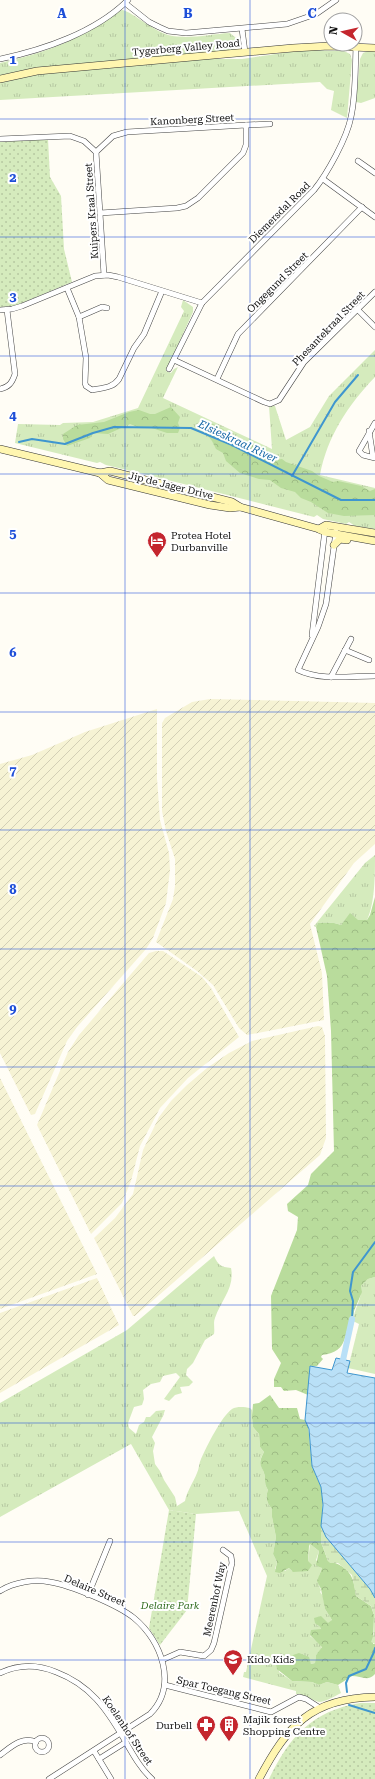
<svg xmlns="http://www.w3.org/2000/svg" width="375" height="1779" viewBox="0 0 375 1779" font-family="'Roboto Serif',serif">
<defs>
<pattern id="farmland-furrows" width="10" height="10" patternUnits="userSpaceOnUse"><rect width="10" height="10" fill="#f6f3d4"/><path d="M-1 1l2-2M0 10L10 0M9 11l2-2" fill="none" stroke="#d2cfb5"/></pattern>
<pattern id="grass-tufts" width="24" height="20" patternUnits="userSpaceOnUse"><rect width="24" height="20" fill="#d5ebbd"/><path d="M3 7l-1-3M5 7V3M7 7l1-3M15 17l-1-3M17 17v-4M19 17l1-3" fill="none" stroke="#b6c8a1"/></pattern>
<pattern id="forest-crowns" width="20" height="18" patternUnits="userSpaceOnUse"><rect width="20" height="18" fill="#b9dc9c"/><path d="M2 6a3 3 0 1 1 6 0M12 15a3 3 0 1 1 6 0" fill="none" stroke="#9ebc85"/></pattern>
<pattern id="wetland-marsh" width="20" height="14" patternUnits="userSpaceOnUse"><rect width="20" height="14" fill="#d5ebbd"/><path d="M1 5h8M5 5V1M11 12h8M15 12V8" fill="none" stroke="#b6c8a1"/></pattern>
<pattern id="park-dots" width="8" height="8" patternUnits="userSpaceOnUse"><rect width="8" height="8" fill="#d5ebbd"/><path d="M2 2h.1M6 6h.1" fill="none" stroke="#b6c8a1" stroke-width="1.8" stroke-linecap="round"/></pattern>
<pattern id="water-waves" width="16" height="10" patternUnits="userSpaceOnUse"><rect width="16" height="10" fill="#b9e0f7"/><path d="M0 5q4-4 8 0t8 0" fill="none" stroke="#9ebfd3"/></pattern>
</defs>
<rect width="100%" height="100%" fill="#fffdf5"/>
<g fill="url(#farmland-furrows)">
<polygon points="210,699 375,703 375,844 354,863 310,924 322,973 324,1020 247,1035 239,1028 213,985 197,971 156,942 173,899 175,886 175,859 166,831 162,811 162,723 165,718 192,702"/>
<polygon points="157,709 157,778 160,820 169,853 170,870 166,903 153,938 146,949 77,1027 67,1041 35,1114 31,1115 0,1053 0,764 32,755 85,732"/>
<polygon points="156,951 163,951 202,977 211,988 239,1037 188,1078 160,1108 140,1146 131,1181 122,1203 91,1234 37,1125 68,1052 79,1035 149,953"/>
<polygon points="318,1026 322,1027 325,1036 326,1138 320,1155 135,1316 133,1316 94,1238 115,1218 133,1194 143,1150 159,1117 171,1101 187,1085 207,1068 229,1053 252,1041"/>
<polygon points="0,1078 97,1274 0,1309"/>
<polygon points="97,1278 119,1325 0,1393 0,1313"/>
</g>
<g fill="url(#grass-tufts)">
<path d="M 122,10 C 129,10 154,31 168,35 C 188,40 210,34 230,33 L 236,38 L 237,45 L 233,50 L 40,68 L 0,76 L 0,63 C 30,56 58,48 85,33 C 98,27 109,16 122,10 Z"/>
<polygon points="303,50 344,51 350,54 352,60 347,118 331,110 334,91 327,89 320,82 0,100 0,82 35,74 204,59 242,59"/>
<polygon points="368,51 375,52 375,98 361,103 356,102 360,59 363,53"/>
<path d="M 183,300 L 193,307 L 193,312 L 166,371 L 171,373 L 174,369 L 178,367 L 163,398 L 272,449 L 269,406 L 275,406 L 286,440 L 310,427 L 329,396 L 375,350 L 375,377 C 348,405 327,437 320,475 L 375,488 L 375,529 L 355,526 L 349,522 L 346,524 L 323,519 L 317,515 L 314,517 L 140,473 L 134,470 L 131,471 L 106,465 L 100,462 L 97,463 L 15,443 L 18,424 L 60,425 L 63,423 L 93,422 L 138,408 L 184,311 L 181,307 Z"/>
<path d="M 375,855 C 375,875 375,903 367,920 L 345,920 L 341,925 C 335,922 324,922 318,923 L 316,927 L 314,926 L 365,863 Z"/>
<path d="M 214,1256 C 218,1265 221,1267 231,1268 C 235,1288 221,1300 215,1318 C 213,1323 215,1329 214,1334 L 205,1340 L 193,1363 L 187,1369 L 186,1375 L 193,1382 L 189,1386 L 180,1387 L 182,1393 L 175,1395 L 169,1401 L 164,1399 L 180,1377 L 176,1373 L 163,1376 L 160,1382 L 151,1384 L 143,1390 L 144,1399 L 142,1405 L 134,1407 L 128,1423 L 129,1428 L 136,1434 L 139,1425 L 144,1422 L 146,1417 L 150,1417 L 156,1411 L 165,1410 L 163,1416 L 152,1437 L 155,1443 L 153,1451 L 155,1464 L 160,1471 L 164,1480 L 175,1497 L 177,1506 L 185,1501 C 187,1491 193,1483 197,1473 C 199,1469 199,1463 201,1459 C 207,1446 221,1417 232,1409 C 237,1406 245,1407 250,1408 L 252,1410 L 253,1427 L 259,1434 L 260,1447 L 264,1452 C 256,1466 263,1465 265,1477 C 265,1483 265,1485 268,1490 C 265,1498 267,1503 272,1509 L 272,1517 L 276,1537 L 273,1554 L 277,1562 L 275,1569 L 285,1571 L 289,1568 L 292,1571 L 308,1561 L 310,1544 L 319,1551 L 316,1560 L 322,1568 C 319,1574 317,1584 321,1590 L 320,1592 L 323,1596 L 325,1609 L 332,1620 L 331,1623 L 317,1625 L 320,1627 L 321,1629 L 318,1631 L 314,1630 L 310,1636 L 322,1645 L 321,1649 L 316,1655 L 315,1663 L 311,1664 L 310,1662 L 289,1660 L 286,1657 L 282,1657 L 279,1672 L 292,1681 L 312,1682 L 319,1685 L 327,1682 L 338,1685 L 341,1693 C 335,1696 325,1702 319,1702 C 311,1700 305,1694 296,1694 L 296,1691 L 243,1677 L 244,1672 L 246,1672 L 267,1576 L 239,1511 L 196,1514 L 169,1510 L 131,1444 L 0,1517 L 0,1403 L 127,1330 Z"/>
<path d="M 375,1277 L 375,1374 L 348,1368 L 359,1324 L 353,1321 C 354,1309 363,1297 361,1286 L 368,1279 Z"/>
</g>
<g fill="url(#forest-crowns)">
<polygon points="171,407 180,417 178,423 180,428 178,433 167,433 152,428 140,428 130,424 108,434 93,433 90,438 67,446 63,439 63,434 77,425 104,422 129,412 139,410 150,414 155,414"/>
<polygon points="207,421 223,429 229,435 259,446 271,453 276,460 282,459 286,462 312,471 319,476 333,482 338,481 361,486 370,491 375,489 375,515 344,516 328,513 311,502 301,498 295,492 281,488 270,480 259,479 240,473 226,461 223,453 216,449 212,441 200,426 201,424"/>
<path d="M 375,897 L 375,1277 L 368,1279 L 361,1286 L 362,1292 L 354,1311 L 352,1323 C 342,1330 351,1352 322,1355 L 321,1357 L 323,1359 L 317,1366 L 310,1366 L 308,1395 L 296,1390 L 284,1391 L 281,1387 L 274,1387 L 274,1379 L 281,1363 L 272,1349 L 271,1296 L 297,1230 L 298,1217 L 288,1211 L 287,1204 L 308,1185 L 311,1174 L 334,1151 L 331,1031 L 327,976 L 316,927 L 318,923 C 324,922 335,922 341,925 L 350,913 L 358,920 L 367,920 L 370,915 Z"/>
<path d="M 270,1395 L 279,1408 L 297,1408 L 300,1419 L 305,1420 L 308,1424 L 312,1466 L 321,1487 L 323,1498 L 321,1542 L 328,1561 C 349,1566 354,1576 356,1596 L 371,1606 L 374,1615 L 373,1644 L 375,1644 L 375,1674 C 368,1682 361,1676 352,1676 L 338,1685 L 327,1682 L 319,1685 L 312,1682 L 292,1681 L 277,1669 L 276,1664 L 280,1659 L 285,1657 L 290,1660 L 293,1655 L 299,1653 L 309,1657 L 311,1664 L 315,1663 L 316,1655 L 322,1647 L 310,1635 L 311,1630 L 321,1629 L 320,1627 L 315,1623 L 314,1618 L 321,1616 L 328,1623 L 332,1620 L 325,1609 L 321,1589 L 317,1581 L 322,1568 L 316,1565 L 319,1551 L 310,1544 L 309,1546 L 308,1561 L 312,1565 L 308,1571 L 293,1572 L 289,1568 L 280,1573 L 275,1572 L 277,1562 L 273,1554 L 276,1537 L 272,1517 L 272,1509 C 267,1503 265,1498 268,1490 C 265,1485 265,1483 265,1477 C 263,1465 256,1467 264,1452 L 260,1447 L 259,1434 L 253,1427 L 252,1416 L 253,1404 L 259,1403 Z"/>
</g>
<polygon fill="url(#wetland-marsh)" points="321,1526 326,1537 370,1589 375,1598 375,1644 371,1642 374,1634 374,1615 371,1606 356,1596 352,1575 338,1563 330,1563 328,1561 321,1542"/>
<g fill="url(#park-dots)">
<polygon points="48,139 50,177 61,196 64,249 72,282 15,306 0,307 0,142"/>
<polygon points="169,1510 196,1514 187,1610 160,1645 149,1628"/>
<path d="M 360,1703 L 375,1703 L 375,1779 L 269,1779 C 289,1737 312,1711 360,1703 Z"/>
</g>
<polygon fill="url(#water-waves)" stroke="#3f96cf" points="336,1358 350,1361 347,1373 375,1378 375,1598 370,1589 326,1537 321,1526 323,1505 321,1487 312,1466 309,1429 305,1420 310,1366 332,1370"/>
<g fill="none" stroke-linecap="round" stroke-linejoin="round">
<g stroke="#3f96cf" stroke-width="2">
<polyline points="19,442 32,439 65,444 93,433 114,427 191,428 232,445 341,500 375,500"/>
<polyline points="292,476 335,402 358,375"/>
<polyline points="352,1319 353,1301 350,1291 353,1272 375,1242"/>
<polyline points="347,1692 346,1683 349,1676 366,1669 374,1652 375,1648"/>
<polyline points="349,1705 375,1713"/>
</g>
<polyline stroke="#b9e0f7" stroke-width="6" points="343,1360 352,1319"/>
<defs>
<g id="street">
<polyline points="125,3 149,22 159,27 168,31 186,33 287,24 316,14 336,0"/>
<polyline points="242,29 245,52"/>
<path d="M 0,59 C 44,50 96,32 128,0"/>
<polyline points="246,125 270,124"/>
<polyline points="0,139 70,136 84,141 96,152 104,275"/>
<polyline points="96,152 113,136 127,132 246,125 246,145 243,153 198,198 186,206 177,208 100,213"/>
<polyline points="358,161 375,173"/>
<polyline points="323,179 375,217"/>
<path d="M 67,288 L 79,317 L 86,358 L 85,383 L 86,386 L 92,390 C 102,388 113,388 119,379 L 134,348 L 144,334 L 162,291"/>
<polyline points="357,309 375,327"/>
<polyline points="0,310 12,309 22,306 95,276 108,275 118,277 202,303"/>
<polyline points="79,317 102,307 107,308"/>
<polyline points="174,360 264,402 270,404 279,400 304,362 375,292"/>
<path d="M 169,369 L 202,303 L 314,190 C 327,174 347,138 351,117 C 356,94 355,70 356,47"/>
<polyline points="217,379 238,334 362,207"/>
<path d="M 0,389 C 9,387 12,383 15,374 L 7,310"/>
<polyline points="375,423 359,451 363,455 375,458"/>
<polyline points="369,431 373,457"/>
<path d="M 336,532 L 326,604 L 318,627 L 298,670 C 321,681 350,676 375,676"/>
<polyline points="312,635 325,530"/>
<polyline points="345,650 369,660"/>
<polyline points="331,677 351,639"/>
<path d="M 0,1591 C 14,1582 34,1579 50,1582 C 70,1585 118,1605 134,1618 C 162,1641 178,1686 150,1714 L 49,1779"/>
<polyline points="88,1595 110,1541"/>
<polyline points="162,1660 180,1652 204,1656 211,1650 214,1643 232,1563 231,1556 223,1550"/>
<path d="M 0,1673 C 19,1664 37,1664 56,1672 C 90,1685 106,1708 124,1739 C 132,1753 140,1768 152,1779"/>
<polyline points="165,1685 271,1712 299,1697 306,1699 320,1708"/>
<circle cx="42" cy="1745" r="7"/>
<polyline points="94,1751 111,1779"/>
<path d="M 0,1755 C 11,1747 22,1736 36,1742"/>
<polyline points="99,1759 126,1742"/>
</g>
<g id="secondary">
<polyline points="0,79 37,71 293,48 329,46 375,48"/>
<polyline points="0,449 100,473 110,471 122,474 232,502 240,507 319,529 325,532 375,541"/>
<polyline points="100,473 108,480 210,505 230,508 240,507"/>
<polyline points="319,529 326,525 375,533"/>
<polyline points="334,545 340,539 347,540"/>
<path d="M 259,1779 C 287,1726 311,1698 375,1697"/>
</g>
</defs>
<use href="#street" stroke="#444" stroke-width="6"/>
<use href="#secondary" stroke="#333" stroke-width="8"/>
<use href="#street" stroke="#fff" stroke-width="5"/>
<use href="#secondary" stroke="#fff6b0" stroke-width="7"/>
</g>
<path fill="none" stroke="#1d4ed8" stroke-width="1" stroke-opacity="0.55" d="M 125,0 L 125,1779M 250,0 L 250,1779M 0,119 L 375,119M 0,237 L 375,237M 0,356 L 375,356M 0,474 L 375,474M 0,593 L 375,593M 0,712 L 375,712M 0,830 L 375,830M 0,949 L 375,949M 0,1067 L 375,1067M 0,1186 L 375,1186M 0,1305 L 375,1305M 0,1423 L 375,1423M 0,1542 L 375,1542M 0,1660 L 375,1660"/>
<defs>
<symbol id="hotel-pin" viewBox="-11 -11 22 30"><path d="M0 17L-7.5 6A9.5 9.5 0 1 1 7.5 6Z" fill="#c4262e" stroke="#fff"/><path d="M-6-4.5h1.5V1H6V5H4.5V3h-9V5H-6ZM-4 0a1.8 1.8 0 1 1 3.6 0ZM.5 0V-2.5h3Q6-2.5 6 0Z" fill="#fff"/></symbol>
<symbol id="school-pin" viewBox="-11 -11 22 30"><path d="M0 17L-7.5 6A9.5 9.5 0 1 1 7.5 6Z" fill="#c4262e" stroke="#fff"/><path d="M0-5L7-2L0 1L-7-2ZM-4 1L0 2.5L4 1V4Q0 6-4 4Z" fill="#fff"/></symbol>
<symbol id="pharmacy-pin" viewBox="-11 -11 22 30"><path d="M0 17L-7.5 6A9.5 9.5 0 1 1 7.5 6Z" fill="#c4262e" stroke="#fff"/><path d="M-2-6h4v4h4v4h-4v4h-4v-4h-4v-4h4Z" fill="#fff"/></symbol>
<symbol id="building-pin" viewBox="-11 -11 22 30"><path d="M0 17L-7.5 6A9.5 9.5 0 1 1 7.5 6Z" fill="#c4262e" stroke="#fff"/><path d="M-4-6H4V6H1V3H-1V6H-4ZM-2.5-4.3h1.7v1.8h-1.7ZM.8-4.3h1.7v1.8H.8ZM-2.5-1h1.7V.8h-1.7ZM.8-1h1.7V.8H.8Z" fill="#fff"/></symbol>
</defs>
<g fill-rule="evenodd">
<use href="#hotel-pin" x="146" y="530" width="22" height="30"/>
<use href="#school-pin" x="222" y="1648" width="22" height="30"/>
<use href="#pharmacy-pin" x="195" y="1714" width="22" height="30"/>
<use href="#building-pin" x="218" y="1714" width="22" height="30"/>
</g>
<g text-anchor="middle" stroke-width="4" stroke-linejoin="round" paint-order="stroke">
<g font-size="10" fill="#111" stroke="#fff">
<text transform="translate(186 47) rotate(-5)" y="4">Tygerberg Valley Road</text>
<text transform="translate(192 119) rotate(-3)" y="4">Kanonberg Street</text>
<text transform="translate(91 211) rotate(-94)" y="4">Kuipers Kraal Street</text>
<text transform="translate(279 212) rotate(-45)" y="4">Diemersdal Road</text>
<text transform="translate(277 282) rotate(-45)" y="4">Ongegund Street</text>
<text transform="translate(328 328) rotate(-46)" y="4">Phesantekraal Street</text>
<text transform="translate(171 485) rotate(14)" y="4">Jip de Jager Drive</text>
<text transform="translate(95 1590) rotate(23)" y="4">Delaire Street</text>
<text transform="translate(214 1599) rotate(-78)" y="4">Meerenhof Way</text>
<text transform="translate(224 1690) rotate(13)" y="4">Spar Toegang Street</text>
<text transform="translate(128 1730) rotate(56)" y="4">Koelenhof Street</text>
</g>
<g font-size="10" fill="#111" stroke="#fff" text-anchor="start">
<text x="171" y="539">Protea Hotel<tspan x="171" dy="12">Durbanville</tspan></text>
<text x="247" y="1663">Kido Kids</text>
<text x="243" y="1723">Majik forest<tspan x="243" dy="12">Shopping Centre</tspan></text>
<text x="192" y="1729" text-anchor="end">Durbell</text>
</g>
<g font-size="10" font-style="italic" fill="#2f6b1f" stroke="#fff">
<text x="170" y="1609">Delaire Park</text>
</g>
<g font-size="11" font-style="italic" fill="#1768a6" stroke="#fff">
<text transform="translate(238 441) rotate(25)" y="4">Elsieskraal River</text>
</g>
</g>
<g font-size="13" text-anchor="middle" font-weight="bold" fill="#1d4ed8" stroke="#fff" stroke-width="4" stroke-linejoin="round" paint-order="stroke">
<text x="62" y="18">A</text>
<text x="188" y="18">B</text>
<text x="312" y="18">C</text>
<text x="13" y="64">1</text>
<text x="13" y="182">2</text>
<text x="13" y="301">3</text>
<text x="13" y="420">4</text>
<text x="13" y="538">5</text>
<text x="13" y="657">6</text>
<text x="13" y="775">7</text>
<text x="13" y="894">8</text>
<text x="13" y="1013">9</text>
</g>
<g transform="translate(343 32) rotate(278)"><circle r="19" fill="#ffffff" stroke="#a0a0a0"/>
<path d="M0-3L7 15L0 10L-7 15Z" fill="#c4262e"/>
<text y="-6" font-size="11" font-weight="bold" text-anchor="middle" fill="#111111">N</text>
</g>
</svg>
